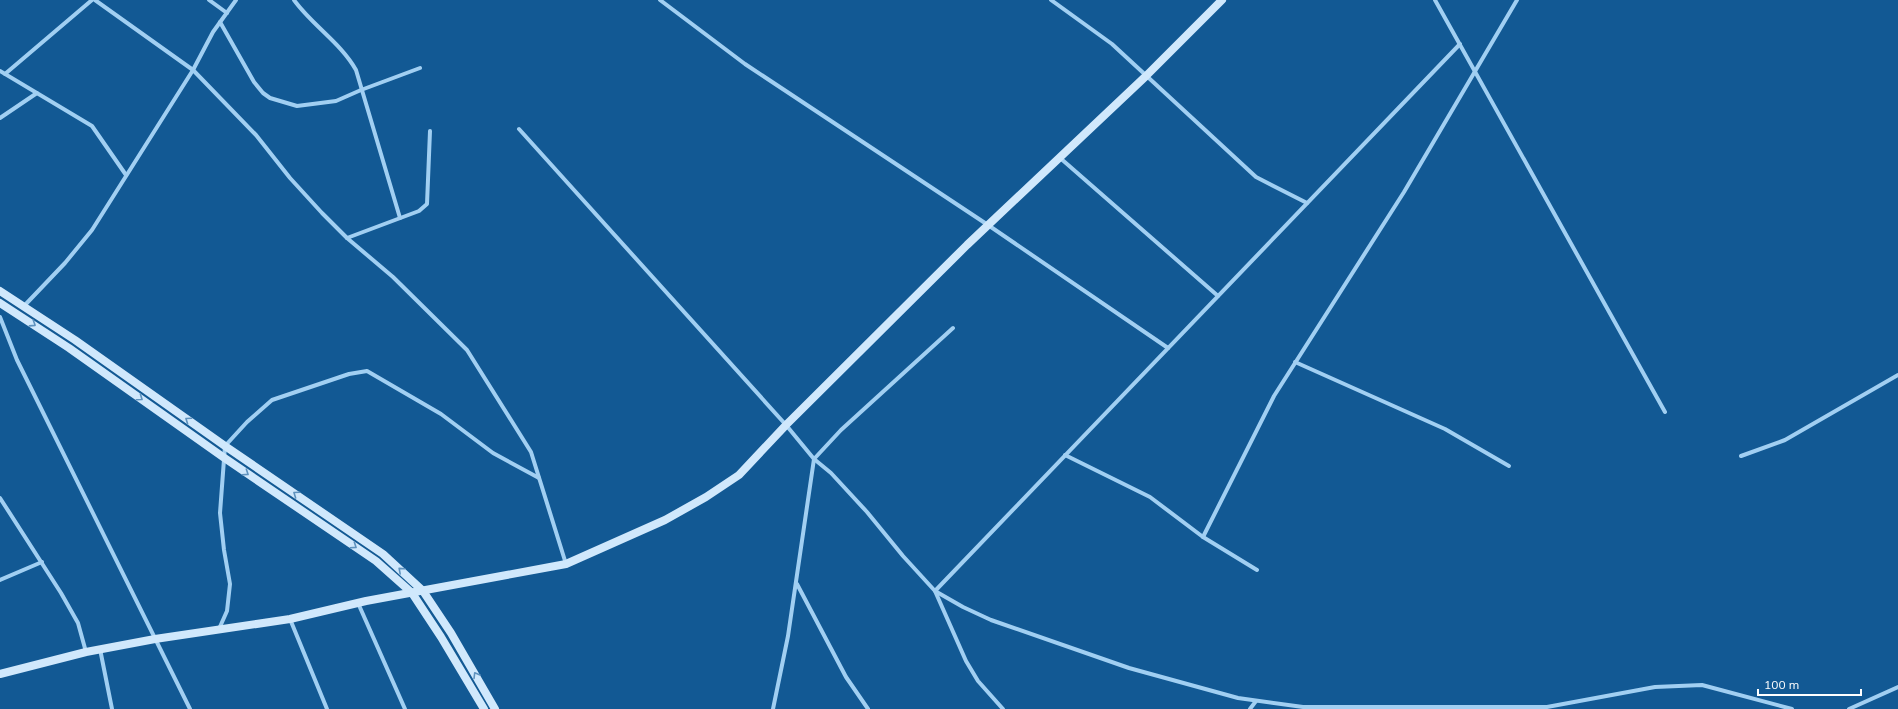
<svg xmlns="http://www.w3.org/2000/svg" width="1898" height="709" viewBox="0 0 1898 709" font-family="Mulish,sans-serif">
<rect width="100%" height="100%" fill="#125994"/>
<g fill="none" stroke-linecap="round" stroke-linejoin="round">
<g stroke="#a1cff2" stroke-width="4">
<polyline points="95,0 193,70 256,135 290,178 322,213 347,238 393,277 467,350 531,452 566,564"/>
<polyline points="209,0 227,13"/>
<path d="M 294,0 C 312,25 341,43 356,70 L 400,218"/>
<polyline points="660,0 745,64 988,225 1168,348"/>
<polyline points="1051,0 1112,44 1256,177 1307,203"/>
<polyline points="1435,0 1665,412"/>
<polyline points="220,22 254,82 263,93 270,98 297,106 336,101 361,90 420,68"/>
<polyline points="0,71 92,126 126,175"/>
<polyline points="5,74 92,0"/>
<polyline points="0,118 37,93"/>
<polyline points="519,129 786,425 814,459 831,473 867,512 903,556 935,591 963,607 991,620 1129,668 1238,698 1303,707 1547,707 1655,687 1702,685 1792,709"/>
<polyline points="1059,157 1218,296"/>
<polyline points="347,238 419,211 427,204 430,131"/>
<polyline points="24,306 65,263 92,230 193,70 213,32 236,0"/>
<polyline points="0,317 17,360 190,709"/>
<polyline points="1295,362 1445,429 1509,466"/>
<polyline points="1065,455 1150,497 1203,537 1257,570"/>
<polyline points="1741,456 1785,440 1898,375"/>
<polyline points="0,498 61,593 78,623 86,652"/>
<polyline points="1203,537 1274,396 1404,192 1517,0"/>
<polyline points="0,580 42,562"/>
<polyline points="797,584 846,677 868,709"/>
<polyline points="358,603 405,709"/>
<polyline points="290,619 327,709"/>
<polyline points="219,629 227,611 230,584 224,550 220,513 225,446 247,422 272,400 349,374 367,371 441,414 493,453 539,478"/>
<polyline points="100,649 112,709"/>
<polyline points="773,709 788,636 814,459 841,430 953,328"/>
<polyline points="1003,709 978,681 966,661 935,591 1460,44"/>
<polyline points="1250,709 1256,701"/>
<polyline points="1849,709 1898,687"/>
</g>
<g stroke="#d0e8fc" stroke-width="8">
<polyline points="0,291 75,340 225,446 383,554 423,591 451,633 495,709"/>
<polyline points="0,303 69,348 223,457 376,561 412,593 441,637 484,709"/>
<polyline points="0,674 86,652 155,639 290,619 366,601 566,564 665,520 706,497 739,475 786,425 967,245 1146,76 1222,0"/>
</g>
</g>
<defs><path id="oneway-chevron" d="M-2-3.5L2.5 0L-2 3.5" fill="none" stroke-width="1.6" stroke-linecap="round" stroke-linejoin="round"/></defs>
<g stroke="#5e92be">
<use href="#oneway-chevron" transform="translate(33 324) rotate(33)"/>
<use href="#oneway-chevron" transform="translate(140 398) rotate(35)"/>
<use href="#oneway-chevron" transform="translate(188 420) rotate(-145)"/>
<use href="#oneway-chevron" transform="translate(246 473) rotate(34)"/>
<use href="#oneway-chevron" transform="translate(296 494) rotate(-145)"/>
<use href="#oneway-chevron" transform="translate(354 546) rotate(34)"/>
<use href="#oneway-chevron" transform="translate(401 570) rotate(-138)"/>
<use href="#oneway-chevron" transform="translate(476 675) rotate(-121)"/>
</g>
<path d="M1758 689v6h103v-6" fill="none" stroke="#ffffff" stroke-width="2"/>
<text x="1764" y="689" font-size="12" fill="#ffffff" stroke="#125994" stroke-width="3" paint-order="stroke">100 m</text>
</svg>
